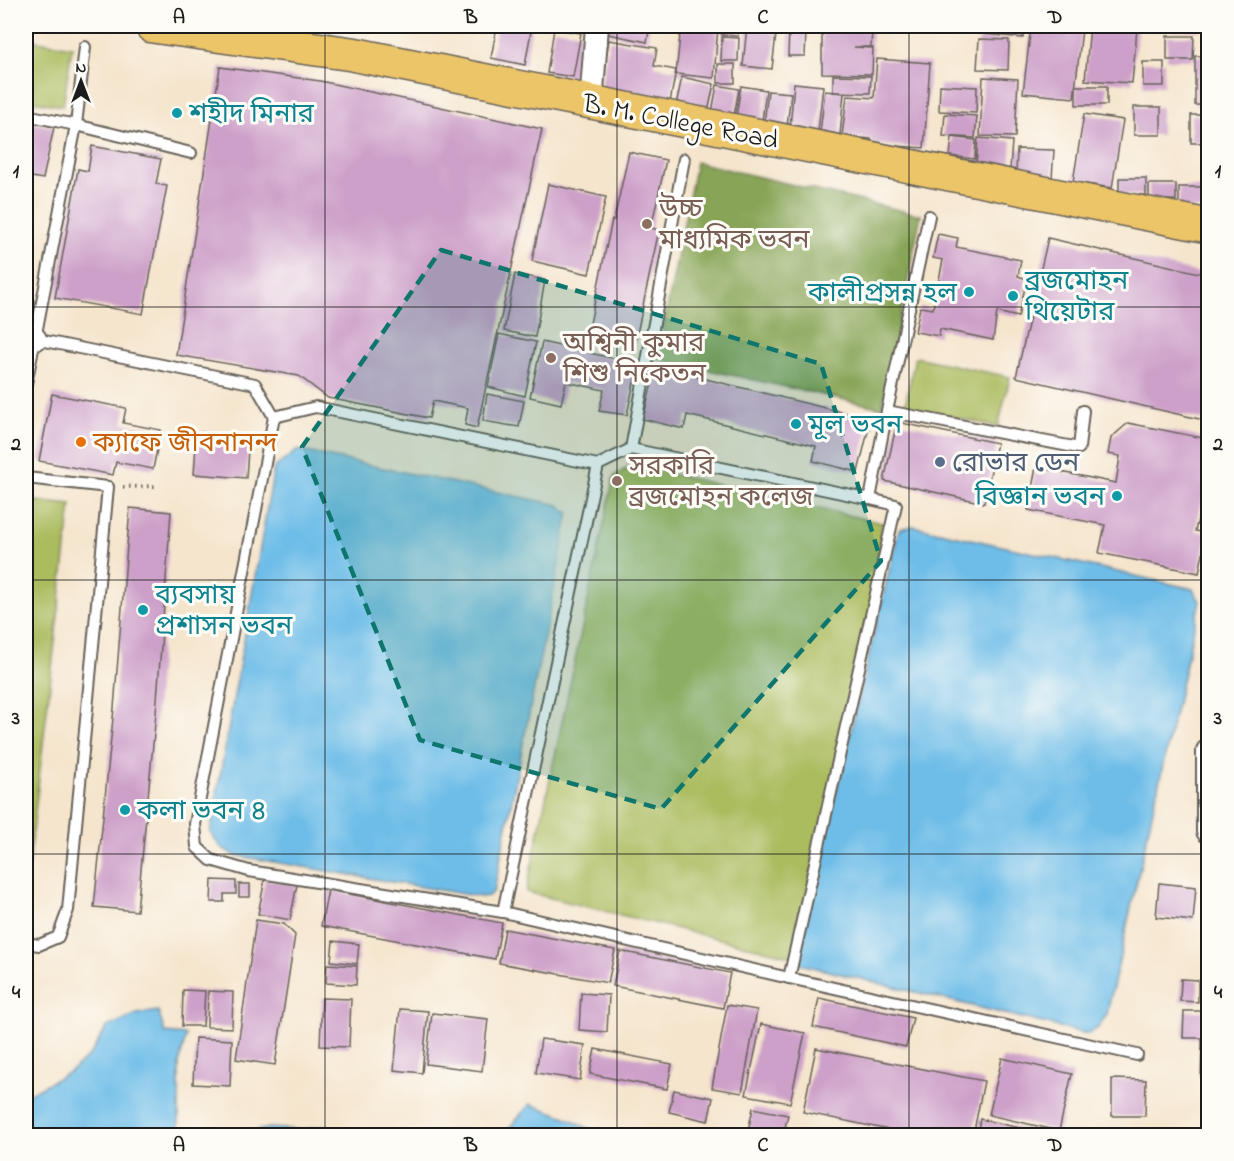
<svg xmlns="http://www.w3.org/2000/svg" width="1234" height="1161" viewBox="0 0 1234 1161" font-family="'Indie Flower','Noto Sans Bengali',sans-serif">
<rect width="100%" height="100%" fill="#fdfcf7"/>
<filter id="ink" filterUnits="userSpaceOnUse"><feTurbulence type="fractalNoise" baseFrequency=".0167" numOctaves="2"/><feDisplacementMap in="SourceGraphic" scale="12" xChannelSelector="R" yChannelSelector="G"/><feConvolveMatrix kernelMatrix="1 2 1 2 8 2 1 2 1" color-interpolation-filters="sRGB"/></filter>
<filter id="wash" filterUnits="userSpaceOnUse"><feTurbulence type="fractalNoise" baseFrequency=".008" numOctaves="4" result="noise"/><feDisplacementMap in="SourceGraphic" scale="24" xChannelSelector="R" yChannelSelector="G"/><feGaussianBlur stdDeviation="1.35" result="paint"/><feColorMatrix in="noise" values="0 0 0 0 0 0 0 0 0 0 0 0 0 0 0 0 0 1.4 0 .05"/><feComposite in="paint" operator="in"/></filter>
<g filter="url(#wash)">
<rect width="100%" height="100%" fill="#f5e5cd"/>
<g fill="#abbc5f" stroke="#646c3e" stroke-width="1.5">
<polygon points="26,39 72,47 63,106 26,100"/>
<polygon points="915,357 1010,377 998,427 905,406"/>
<polygon points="633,465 882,523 875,587 793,957 526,892 614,476"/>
<polygon points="26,500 71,505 28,872 26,872"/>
</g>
<polygon fill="#88a456" stroke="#526039" stroke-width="1.5" points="696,162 921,215 882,408 657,359"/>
<g fill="#6ebde8" stroke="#456c82" stroke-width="1.5">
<polygon points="298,450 559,505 565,511 569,512 494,891 488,896 481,897 233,855 220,846 210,833 274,468"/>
<polygon points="913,526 1193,589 1200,601 1107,1014 1098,1028 1088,1034 800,964 797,957 899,529"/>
<polygon points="158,1011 165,1033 186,1035 179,1064 179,1135 26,1135 26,1095 71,1071 90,1055 107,1027 137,1014"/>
<polygon points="530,1104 566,1117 602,1135 508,1135 509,1128"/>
<polygon points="325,1126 343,1135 234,1135 270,1128 301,1130"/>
</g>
<g id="blocks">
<g fill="#cda0c9">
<polygon points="497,26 532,26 525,65 491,58"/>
<polygon points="610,26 650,26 647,42 608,34"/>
<polygon points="681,26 718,26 714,78 676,74"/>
<polygon points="722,26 739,26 738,36 722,35"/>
<polygon points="747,26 776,34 772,69 743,66"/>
<polygon points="760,26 786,26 782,34"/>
<polygon points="822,26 876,26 875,31 872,30 871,47 854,47 873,48 872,74 822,73"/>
<polygon points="888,26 967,26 967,33 888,29"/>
<polygon points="975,26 1024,26 1023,38 974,33"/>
<polygon points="1031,26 1082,30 1074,98 1023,93"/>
<polygon points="1090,26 1137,29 1132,83 1085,80"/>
<rect x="1145" y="26" width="24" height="4"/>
<polygon points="1174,26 1202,26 1202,30 1174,31"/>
<polygon points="554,29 581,33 573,77 547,73"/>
<polygon points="789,30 806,31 805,56 788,56"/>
<polygon points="1167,36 1194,36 1193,60 1167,60"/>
<polygon points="722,37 739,38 738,61 721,61"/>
<polygon points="979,39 1009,40 1008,70 977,69"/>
<polygon points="609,40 657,48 654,66 676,70 670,103 600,91"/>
<rect x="1195" y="56" width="13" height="49"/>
<polygon points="877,59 930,63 924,148 871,144 871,139 842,136 847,96 874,98"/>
<rect x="1143" y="62" width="21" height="24"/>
<rect x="718" y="64" width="17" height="19"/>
<polygon points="220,67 320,81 542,129 477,428 465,425 468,408 433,401 429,418 328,398 299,376 176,355"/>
<polygon points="833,75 871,76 870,93 833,92"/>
<polygon points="682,77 714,84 708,112 676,105"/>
<polygon points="983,77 1018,79 1015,137 980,136"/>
<polygon points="794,83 823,86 818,131 790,128"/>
<polygon points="717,85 739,89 734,116 712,112"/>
<polygon points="940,85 977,87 976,113 939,111"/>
<polygon points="741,86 766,90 762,121 736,117"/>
<rect x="1076" y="86" width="31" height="19"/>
<polygon points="768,91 791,93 787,126 764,124"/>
<polygon points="825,91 844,93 840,135 820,133"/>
<rect x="1134" y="107" width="27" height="28"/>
<polygon points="945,114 977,116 975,138 943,136"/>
<polygon points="1084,114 1123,120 1112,188 1073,182"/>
<rect x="1191" y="115" width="17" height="28"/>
<polygon points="26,121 54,127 43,179 26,176"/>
<polygon points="952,137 976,140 975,159 950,156"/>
<polygon points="978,138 1012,141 1010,170 976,167"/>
<polygon points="92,146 161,159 156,184 167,186 143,314 55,298 78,169 88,171"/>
<polygon points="1017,149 1054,150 1052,178 1016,176"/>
<polygon points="629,152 666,160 651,228 659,230 635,343 588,333 612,220 614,220"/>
<rect x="1119" y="178" width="27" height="17"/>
<polygon points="548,184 606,197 589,274 532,261"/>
<rect x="1149" y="184" width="27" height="16"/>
<rect x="1179" y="187" width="29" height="22"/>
<polygon points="938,234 958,238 956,247 1021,260 1018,276 1027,279 1018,317 997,312 993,340 940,329 939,336 915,332 920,307 933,309 943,260 933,258"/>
<polygon points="1048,238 1208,275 1208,421 1016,377"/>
<polygon points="515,274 545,280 535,337 504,331"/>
<polygon points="499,334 536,342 525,396 488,387"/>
<polygon points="542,342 638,364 627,415 599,411 604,390 566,382 561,404 530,397"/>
<polygon points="656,367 871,419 858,472 813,461 816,446 687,415 684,429 643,419"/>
<polygon points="52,394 126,408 123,423 161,430 153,469 116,462 113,475 39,461"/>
<polygon points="487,394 524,401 519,427 483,421"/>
<polygon points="897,422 997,443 984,503 884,481"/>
<polygon points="1128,423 1208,439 1208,479 1195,531 1207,533 1199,573 1099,553 1105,525 1028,510 1036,467 1116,483 1120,456 1108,454 1111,438"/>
<polygon points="197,432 249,436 246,478 194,474"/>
<polygon points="130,508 171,512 156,713 137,911 94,907 114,708"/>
<polygon points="265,879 297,885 290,920 258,914"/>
<polygon points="212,880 236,881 236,894 224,894 224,902 211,902"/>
<polygon points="1159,883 1196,887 1193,921 1156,917"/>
<rect x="239" y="884" width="11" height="13"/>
<polygon points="328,890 502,923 495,959 321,926"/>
<polygon points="256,920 284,924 295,935 275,1065 236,1059"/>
<polygon points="505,929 615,950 608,983 499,963"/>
<polygon points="333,941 359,944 357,964 331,961"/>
<polygon points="620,951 730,973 723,1008 613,986"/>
<polygon points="327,964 357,966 356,985 326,983"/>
<polygon points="1181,979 1198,980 1198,1002 1180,1001"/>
<polygon points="183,990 205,991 203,1026 182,1026"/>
<polygon points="208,991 233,992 232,1028 207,1027"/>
<polygon points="581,993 609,995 607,1032 579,1030"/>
<polygon points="322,998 351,999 349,1047 320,1046"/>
<polygon points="819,998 913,1018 906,1047 813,1027"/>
<polygon points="727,1005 757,1010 742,1093 712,1088"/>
<polygon points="400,1009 428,1011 422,1073 394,1070"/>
<polygon points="1184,1011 1208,1011 1208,1038 1183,1038"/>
<polygon points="432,1013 488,1019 482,1071 426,1064"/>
<polygon points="761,1024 805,1033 790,1103 746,1095"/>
<polygon points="195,1038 232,1040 230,1086 193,1084"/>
<polygon points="541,1039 585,1045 580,1080 536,1073"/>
<polygon points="1202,1040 1208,1040 1208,1077 1201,1077"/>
<polygon points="816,1048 984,1081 973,1136 918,1136 803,1112"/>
<polygon points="595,1049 672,1064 667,1089 590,1074"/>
<polygon points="1002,1058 1072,1074 1059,1131 989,1115"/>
<polygon points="1112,1079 1146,1080 1145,1116 1112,1116"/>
<rect x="1205" y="1079" width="3" height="29"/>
<polygon points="674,1090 713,1098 708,1121 669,1112"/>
<polygon points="753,1108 788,1115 783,1136 747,1136"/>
<polygon points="980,1119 1051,1135 1050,1136 977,1136"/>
</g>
</g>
</g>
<g filter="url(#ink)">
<use href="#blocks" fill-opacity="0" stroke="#68625a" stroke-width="1.5"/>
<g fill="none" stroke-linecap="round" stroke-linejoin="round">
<defs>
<g id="service">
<polyline points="26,115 76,125 85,47"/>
<polyline points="191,153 76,125 35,339 255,384 274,417 316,407 598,465 631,449 870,499 887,411 929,216"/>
<polyline points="26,384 35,339"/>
<polyline points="887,411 1079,448 1083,411"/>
<polyline points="274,417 195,824 197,847 211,860 249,871 503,912 789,978 1137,1055"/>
<polyline points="631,449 684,159"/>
<polyline points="26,478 108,487 68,910 58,937 39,945 26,943"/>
<polyline points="503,912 598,465"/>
<polyline points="789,978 896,505 870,499"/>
</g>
<g id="minor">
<polyline points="591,103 597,26"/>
<polyline points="26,338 35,339"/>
<polyline points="1208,751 1208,831"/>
</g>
<polyline id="primary" points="152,26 352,54 1208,226"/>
</defs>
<use href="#service" stroke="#68625a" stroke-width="14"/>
<use href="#minor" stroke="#68625a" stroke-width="26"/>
<use href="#primary" stroke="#68625a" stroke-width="36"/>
<polyline stroke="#68625a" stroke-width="4" stroke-dasharray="1.5 4.5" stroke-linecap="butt" points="123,487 159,486"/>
<use href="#service" stroke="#fff" stroke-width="10"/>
<use href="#minor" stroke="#fff" stroke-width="22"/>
<use href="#primary" stroke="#ecc569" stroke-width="33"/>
</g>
</g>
<path fill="#0f766e" fill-opacity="0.2" stroke="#0f766e" stroke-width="4.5" stroke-dasharray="12 8" stroke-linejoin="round" d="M 441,250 L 821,364 L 881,561 L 661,809 L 420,740 L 302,447 Z"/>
<path fill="none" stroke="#1c1c1c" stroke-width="1.5" stroke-opacity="0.55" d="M 325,26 L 325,1136M 617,26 L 617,1136M 909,26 L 909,1136M 26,307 L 1208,307M 26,580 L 1208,580M 26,854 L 1208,854"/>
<g fill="#0f9aa8" stroke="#fdfcf7" stroke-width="2">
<circle cx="177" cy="113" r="6"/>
<circle cx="969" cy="292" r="6"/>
<circle cx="1013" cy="296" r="6"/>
<circle cx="796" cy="424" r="6"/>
<circle cx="1117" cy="496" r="6"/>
<circle cx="143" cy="610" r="6"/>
<circle cx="125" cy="810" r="6"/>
</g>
<g fill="#8d6e63" stroke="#fdfcf7" stroke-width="2">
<circle cx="647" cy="224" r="6"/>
<circle cx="551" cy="358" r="6"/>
<circle cx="617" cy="481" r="6"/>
</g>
<circle fill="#e8710a" stroke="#fdfcf7" stroke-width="2" cx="81" cy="442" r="6"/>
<circle fill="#5c6f8a" stroke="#fdfcf7" stroke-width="2" cx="940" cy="462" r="6"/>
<g text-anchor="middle" stroke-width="6" stroke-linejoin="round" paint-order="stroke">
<g font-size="27" fill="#0d838f" stroke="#fdfcf7" text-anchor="start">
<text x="189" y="122">শহীদ মিনার</text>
<text x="1025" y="289">ব্রজমোহন<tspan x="1025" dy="31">থিয়েটার</tspan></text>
<text x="957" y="301" text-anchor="end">কালীপ্রসন্ন হল</text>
<text x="808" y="433">মূল ভবন</text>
<text x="1105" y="505" text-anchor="end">বিজ্ঞান ভবন</text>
<text x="155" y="603">ব্যবসায়<tspan x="155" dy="31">প্রশাসন ভবন</tspan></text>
<text x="137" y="819">কলা ভবন ৪</text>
</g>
<g font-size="27" fill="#1c1c1c" stroke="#fdfcf7">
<text transform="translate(681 121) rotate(11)" y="9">B. M. College Road</text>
</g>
<g font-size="27" fill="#785e54" stroke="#fdfcf7" text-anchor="start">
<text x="659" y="217">উচ্চ<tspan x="659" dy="31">মাধ্যমিক ভবন</tspan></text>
<text x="563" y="351">অশ্বিনী কুমার<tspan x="563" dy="31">শিশু নিকেতন</tspan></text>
<text x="629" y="474">সরকারি<tspan x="629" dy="31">ব্রজমোহন কলেজ</tspan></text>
</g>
<g font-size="27" fill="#c56008" stroke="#fdfcf7" text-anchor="start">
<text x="93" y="451">ক্যাফে জীবনানন্দ</text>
</g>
<g font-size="27" fill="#4e5e75" stroke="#fdfcf7" text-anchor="start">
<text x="952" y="471">রোভার ডেন</text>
</g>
</g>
<rect width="1234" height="1161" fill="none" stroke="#fdfcf7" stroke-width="66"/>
<g transform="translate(81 81)" stroke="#fdfcf7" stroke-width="4.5" paint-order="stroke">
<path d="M0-4.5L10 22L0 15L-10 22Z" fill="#1c1c1c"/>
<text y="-9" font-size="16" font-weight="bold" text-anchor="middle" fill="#1c1c1c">N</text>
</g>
<rect x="33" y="33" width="1168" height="1095" fill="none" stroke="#1c1c1c" stroke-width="2"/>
<g font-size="20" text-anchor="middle" font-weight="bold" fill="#1c1c1c">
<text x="179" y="23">A</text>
<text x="471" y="23">B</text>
<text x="763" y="23">C</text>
<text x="1055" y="23">D</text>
<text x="16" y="177">1</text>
<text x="1218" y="177">1</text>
<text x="16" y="450">2</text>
<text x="1218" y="450">2</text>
<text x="16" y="724">3</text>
<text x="1218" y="724">3</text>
<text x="16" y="998">4</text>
<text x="1218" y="998">4</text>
<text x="179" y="1151">A</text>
<text x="471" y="1151">B</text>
<text x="763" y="1151">C</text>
<text x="1055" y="1151">D</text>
</g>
</svg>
